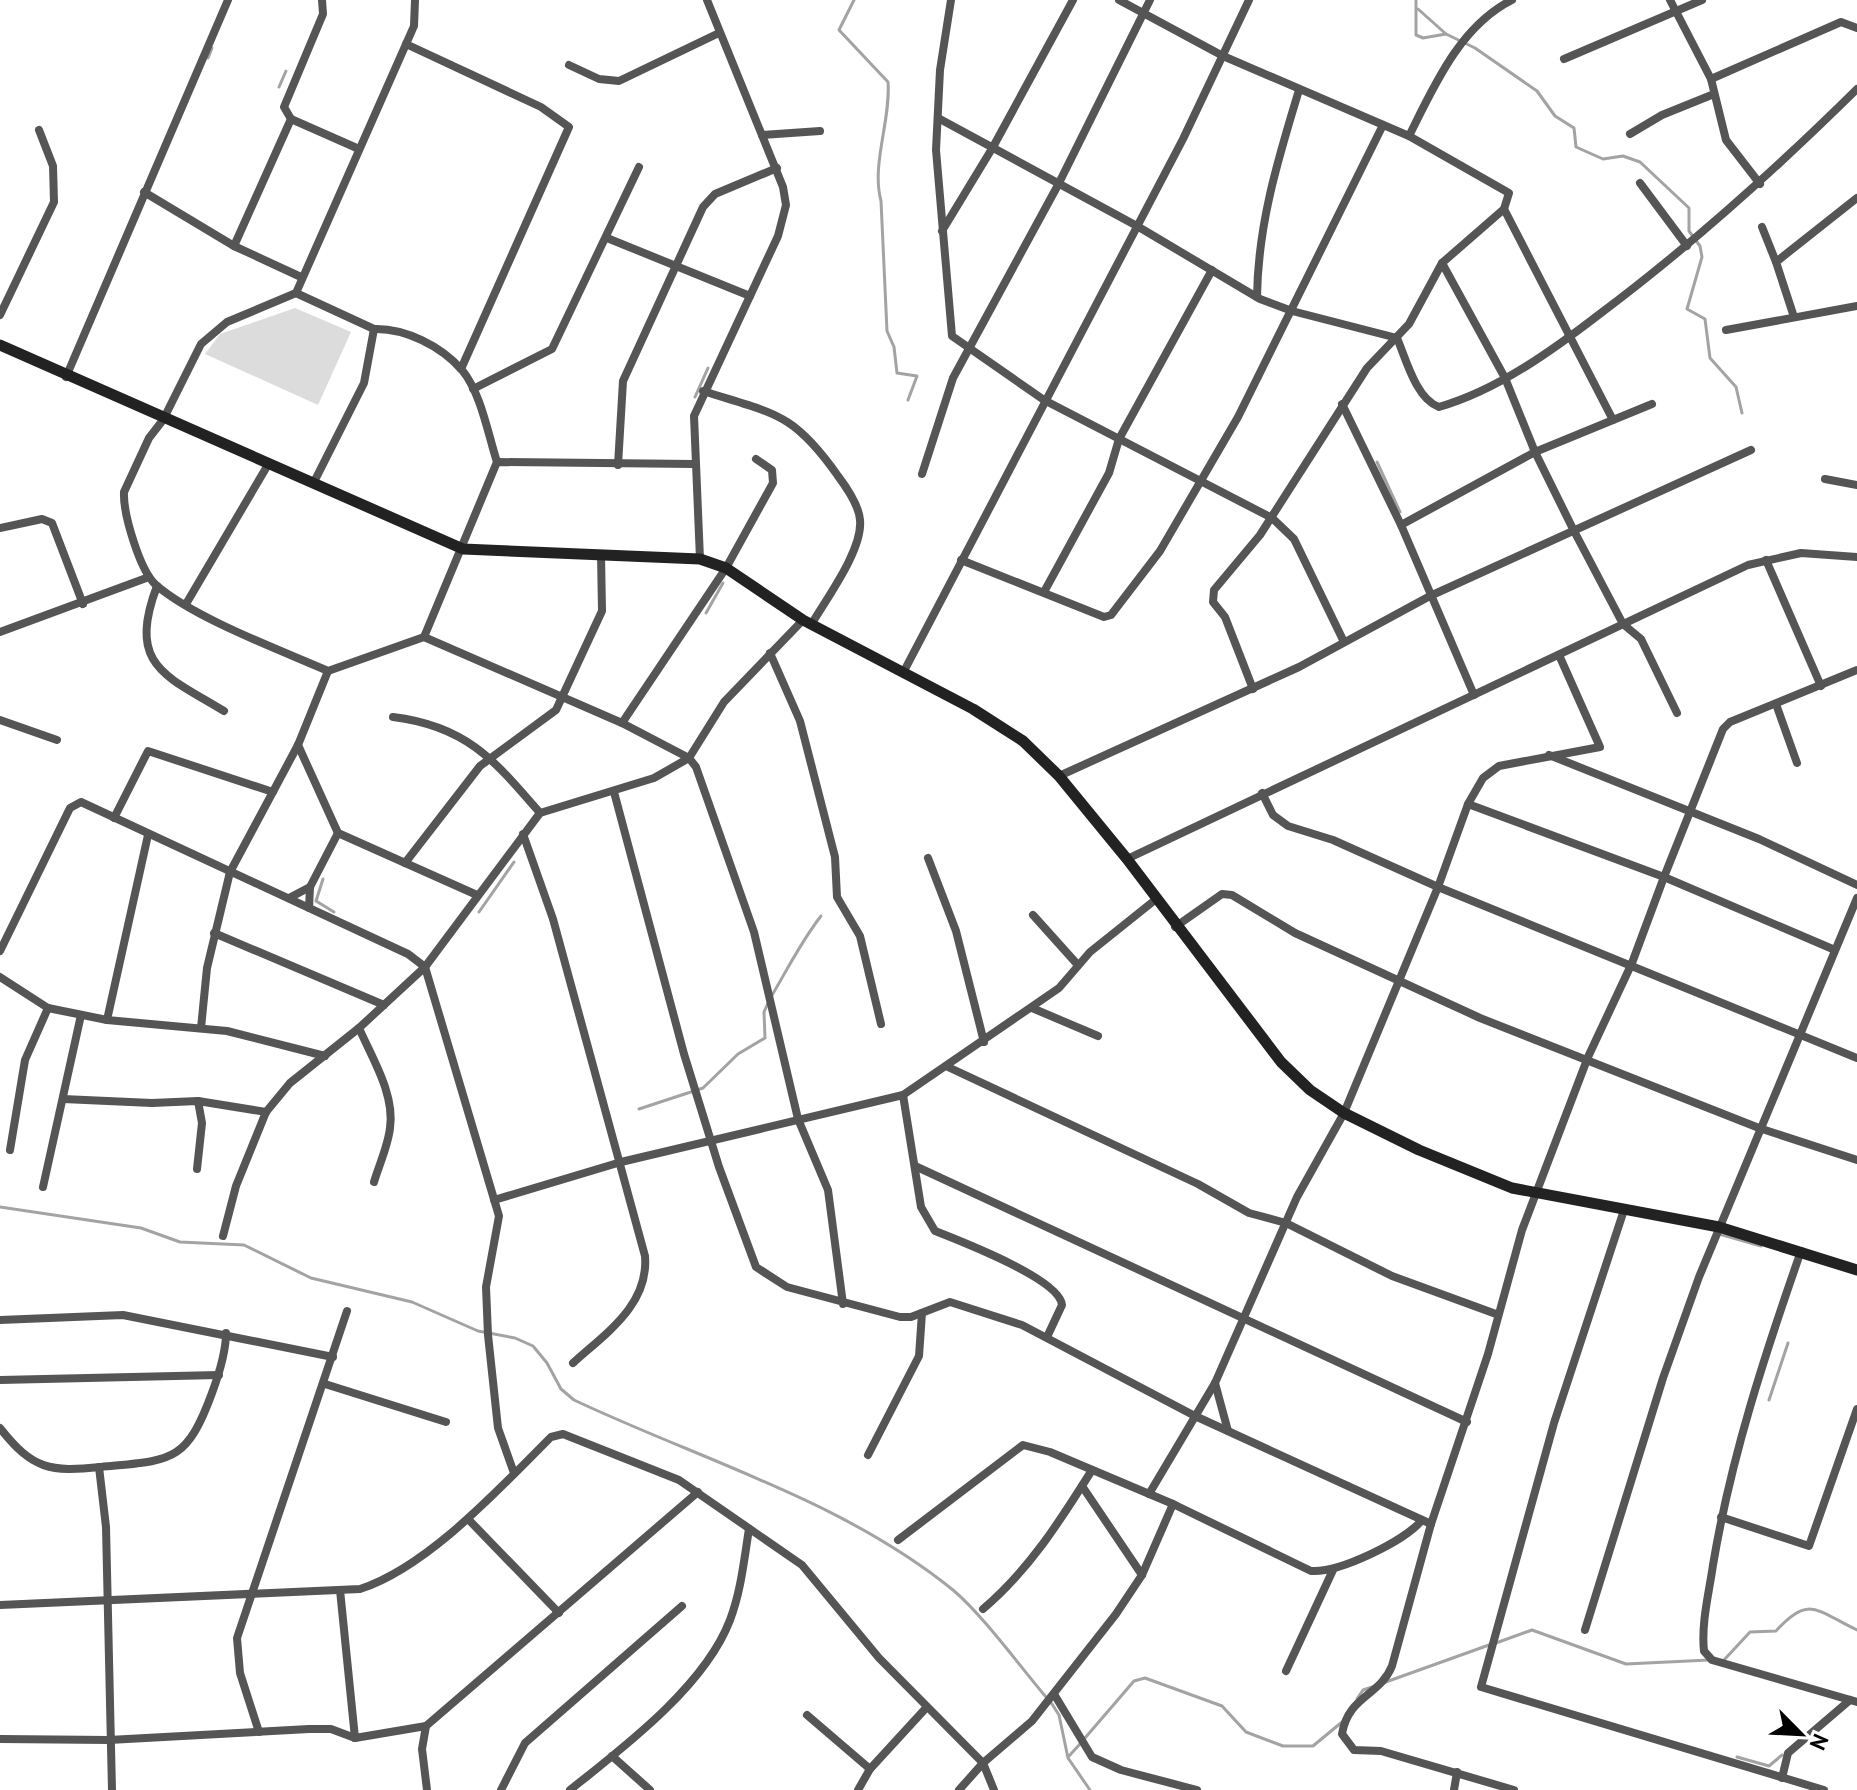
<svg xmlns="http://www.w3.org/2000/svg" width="1857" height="1790" viewBox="0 0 1857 1790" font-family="'PT Sans',sans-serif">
<rect width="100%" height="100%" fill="#fff"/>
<polygon fill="#dcdcdc" points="295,308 351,332 318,405 205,354 220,334"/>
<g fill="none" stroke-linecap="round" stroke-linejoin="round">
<g stroke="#a3a3a3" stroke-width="3">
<path d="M 854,0 L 839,30 L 888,82 C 891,120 871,165 881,201 L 887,331 L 894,347 L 897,373 L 917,376 L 908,400"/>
<polyline points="1416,0 1416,35 1423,38 1446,34"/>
<polyline points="1418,9 1446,34 1475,48 1537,91 1555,116 1574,128 1576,147 1603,159 1623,156 1640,162 1689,208 1689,231 1700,246 1702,257 1687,309 1705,319 1710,358 1736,387 1742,413"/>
<polyline points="208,58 212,48"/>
<polyline points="279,87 286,71"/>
<polyline points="695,397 708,368"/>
<polyline points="1377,462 1400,512"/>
<polyline points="706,613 723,583"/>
<polyline points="323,879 316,901 334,912"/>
<polyline points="479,912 514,862"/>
<path d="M 771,997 C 787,970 802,940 821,916"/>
<polyline points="639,1109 703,1088 738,1054 765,1038 764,1012 768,1003"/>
<path d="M 0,1207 L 141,1228 L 180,1242 L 244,1245 L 311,1278 L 412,1302 L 478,1331 L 515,1338 L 533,1346 L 547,1363 L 561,1389 L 574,1400 C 701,1460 842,1500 953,1590 C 984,1616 1024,1672 1052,1704 L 1059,1715 L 1068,1758 L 1090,1790"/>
<polyline points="1719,1234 1761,1246"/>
<polyline points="1769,1400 1788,1343"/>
<polyline points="1496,1643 1532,1630 1626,1664 1709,1660"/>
<path d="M 1724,1660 L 1750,1632 L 1776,1631 C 1809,1594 1817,1611 1857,1630"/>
<polyline points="1383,1683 1489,1645"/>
<polyline points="1357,1699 1363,1690 1372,1687"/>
<polyline points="1085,1738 1134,1681 1145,1678 1222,1706 1246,1732 1283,1746 1313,1746 1342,1722"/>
<polyline points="1069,1756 1080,1744"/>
<polyline points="1737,1757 1769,1766 1782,1755"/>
</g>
<g stroke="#555" stroke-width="8">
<polyline points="322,0 323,14 284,107 291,119 359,149"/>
<polyline points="951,0 940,70 936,150 952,336 1044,400 1272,518 1294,539 1344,642"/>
<polyline points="1119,0 1223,56 1409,136 1509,193 1504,209 1442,263 1505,378 1535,452 1573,529 1623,624 1641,639 1677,713"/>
<polyline points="1670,0 1711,79 1726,140 1760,184"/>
<polyline points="406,44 541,107 569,127 461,369"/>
<polyline points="1564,59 1702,0"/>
<polyline points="569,65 599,79 619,81 719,33"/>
<polyline points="1711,79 1841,22 1857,28"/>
<path d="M 938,118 L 1137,226 L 1260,299 L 1292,311 L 1397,338 C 1406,359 1416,399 1439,407 C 1498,390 1553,350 1601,313 C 1693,244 1776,169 1857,89"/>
<polyline points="1630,134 1662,115 1714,94"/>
<polyline points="762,135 820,131"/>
<path d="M 1409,136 C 1434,86 1460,26 1512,0"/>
<polyline points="1640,183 1687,246"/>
<polyline points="144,192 234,246 301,277"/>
<polyline points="1504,209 1613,420"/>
<polyline points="1762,227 1776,262"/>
<polyline points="942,231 993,147 1073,0"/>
<polyline points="607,238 750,296"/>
<polyline points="234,246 291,119"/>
<path d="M 296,293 L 227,322 L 201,344 L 163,420 L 149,438 L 124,492 C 123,514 140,571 156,585 C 194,618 280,650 328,671 L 424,637 L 497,462 L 694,464"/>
<path d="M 1257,297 C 1258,224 1278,159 1299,90"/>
<polyline points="0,315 54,202 53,166 39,130"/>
<polyline points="1794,317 1776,262 1857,198"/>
<path d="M 374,329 C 405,328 441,346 462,370 C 481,393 488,434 497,462"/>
<polyline points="1726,330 1857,306"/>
<polyline points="66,377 228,0"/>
<polyline points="473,389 552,349 639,167"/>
<path d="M 703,391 C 775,414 793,412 838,476 C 847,488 859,505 860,520 C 863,550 826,599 811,625"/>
<polyline points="1342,404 1401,525 1474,695"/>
<polyline points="618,465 623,381 703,207 715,194 777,168"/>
<polyline points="922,474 953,378 1058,185 1150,0"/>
<polyline points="1825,479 1857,485"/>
<polyline points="314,482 364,383 374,329 296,293 414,26 415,0"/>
<polyline points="1401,525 1535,452 1652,404"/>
<polyline points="0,528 42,519 52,523 83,604"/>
<polyline points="700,559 694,416 778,236 786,205 783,187 707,0"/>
<polyline points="961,560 1104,617 1111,615 1160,551 1238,417 1383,125"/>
<polyline points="1766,560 1821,686"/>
<path d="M 157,586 C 127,666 165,675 224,711"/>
<polyline points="1044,592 1109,473 1119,439 1212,270"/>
<polyline points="186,604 269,463"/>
<polyline points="0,632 149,577"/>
<polyline points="424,637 622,723 689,758 696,767 754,932 798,1119 828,1190 843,1304"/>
<polyline points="770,653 800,721 835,857 837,897 860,936 881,1024"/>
<polyline points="903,673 1183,139 1249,0"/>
<polyline points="1253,689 1225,617 1213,602 1214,590 1260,535 1367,368 1409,324 1442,263"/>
<polyline points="1776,704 1797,763"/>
<path d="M 393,717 C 467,726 495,761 540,813"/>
<polyline points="0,720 57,740"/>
<polyline points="622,723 726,568 773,483 772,470 756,459"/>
<polyline points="298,745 338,833 477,895"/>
<polyline points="1549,755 1759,839 1857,885"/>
<polyline points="1059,776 1299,667 1430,596 1751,450"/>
<polyline points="614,792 684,1054 719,1167 756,1267 787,1287 900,1317 911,1317 950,1302 1022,1325 1195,1416 1431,1524"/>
<polyline points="1262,793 1273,815 1288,826 1333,840 1438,887 1857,1058"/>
<polyline points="1468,804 1483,778 1499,766 1600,747 1559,655"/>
<polyline points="114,818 148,751 273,792"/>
<path d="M 523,834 L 553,919 L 645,1256 C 649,1305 606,1333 573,1363"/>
<polyline points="928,858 956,931 984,1042"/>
<polyline points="1127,859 1748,565 1801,553 1857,557"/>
<polyline points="405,863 480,766 556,710 602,611 601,554"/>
<polyline points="289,898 310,887"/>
<polyline points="309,908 310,887 338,833"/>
<polyline points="1033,915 1077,964"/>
<polyline points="1175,927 1222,894 1232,895 1295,933 1480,1018 1759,1128 1857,1160"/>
<polyline points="214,933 384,1005"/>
<polyline points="1835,950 1664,877 1723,729 1730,722 1857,670"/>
<polyline points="0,951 70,808 81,802 408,954 425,967 499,1216 486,1287 488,1335 498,1428 514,1473"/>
<polyline points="0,977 48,1008 107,1020 227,1031 325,1056"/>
<polyline points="1032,1008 1098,1036"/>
<polyline points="107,1020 148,835"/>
<polyline points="201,1028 207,968 230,872 298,745 328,671"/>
<path d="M 359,1028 C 372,1058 395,1094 390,1128 C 388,1146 379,1165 374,1182"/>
<polyline points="948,1067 1198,1184 1249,1213 1286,1223 1392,1276 1496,1314"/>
<path d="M 903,1095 L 921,1207 L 935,1231 C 960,1241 1060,1279 1062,1305 L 1047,1337"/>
<polyline points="63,1099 152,1103 198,1101 266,1112"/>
<polyline points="10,1150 25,1060 48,1008"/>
<polyline points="915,1166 1467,1422"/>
<polyline points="197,1169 202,1123 198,1101"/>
<polyline points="43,1187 81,1015"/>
<polyline points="494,1200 621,1162 903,1095 1059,988 1090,952 1155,900"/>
<polyline points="1624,1210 1554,1423 1481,1687 1824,1790"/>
<polyline points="223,1236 236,1186 266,1112 290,1083 359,1028 425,967 540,813 654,778 689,758 724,702 803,620"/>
<path d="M 1801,1251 C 1765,1354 1731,1457 1713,1565 C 1709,1593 1701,1623 1704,1651 L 1712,1660 L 1857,1702"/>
<polyline points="0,1320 123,1315 333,1357"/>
<polyline points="0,1380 219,1375"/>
<polyline points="1215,1383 1228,1431"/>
<polyline points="325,1384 446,1422"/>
<path d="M 0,1428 C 33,1470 50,1472 101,1467 C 171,1460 186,1464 212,1393 C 219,1374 226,1353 226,1333"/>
<polyline points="868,1455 919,1356 922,1313"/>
<polyline points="99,1467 106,1527 112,1790"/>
<polyline points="1082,1486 1142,1575"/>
<path d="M 1149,1494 L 1215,1383 L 1297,1197 L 1344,1113 L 1438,887 L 1468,804 L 1664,877 L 1632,963 L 1588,1057 L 1522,1230 L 1488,1354 L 1431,1524 L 1392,1666 C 1380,1696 1348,1696 1342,1734 L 1354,1750 L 1381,1751 L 1514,1790"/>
<polyline points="1721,1517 1809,1546 1857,1409"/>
<polyline points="468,1519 559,1613"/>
<path d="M 898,1540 L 1023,1445 L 1050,1452 L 1173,1504 L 1311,1571 C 1339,1573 1405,1541 1422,1520"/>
<polyline points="340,1590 355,1738"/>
<path d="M 0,1605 L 360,1589 C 428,1567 501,1487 551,1437 L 563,1434 L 679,1480 L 802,1565 L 879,1658 L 983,1763 L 994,1790"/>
<path d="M 983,1609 C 1029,1570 1060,1521 1092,1470"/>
<polyline points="1585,1630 1663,1378 1699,1277 1857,898"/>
<polyline points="1286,1671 1333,1570"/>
<polyline points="1054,1694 1092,1757 1121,1770 1197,1790"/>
<polyline points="807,1715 870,1769"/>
<polyline points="259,1732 240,1673 237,1638 347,1311"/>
<polyline points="0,1739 109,1740 309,1729 331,1729 355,1738 426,1726"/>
<polyline points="612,1756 650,1790"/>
<polyline points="1782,1778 1788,1753 1850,1700"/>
<polyline points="427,1790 422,1749 426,1726 698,1492"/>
<polyline points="501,1790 525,1743 682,1606"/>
<path d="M 570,1790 C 624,1747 705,1686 730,1620 C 741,1591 744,1560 749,1529"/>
<polyline points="858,1790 870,1769 926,1708"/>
<polyline points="959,1790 983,1763 1032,1721 1116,1614 1142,1575 1173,1504"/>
<polyline points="1454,1790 1457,1772"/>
</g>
<polyline stroke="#222" stroke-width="11" points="0,345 463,549 700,559 726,568 803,620 973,709 1023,741 1059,776 1127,859 1281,1062 1310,1090 1344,1113 1419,1150 1512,1188 1719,1227 1857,1270"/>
</g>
<g transform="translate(1801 1734) rotate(114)" stroke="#ffffff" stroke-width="6" paint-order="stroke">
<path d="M0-6L14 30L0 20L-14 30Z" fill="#000000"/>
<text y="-12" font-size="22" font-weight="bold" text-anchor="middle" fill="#000000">N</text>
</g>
</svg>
